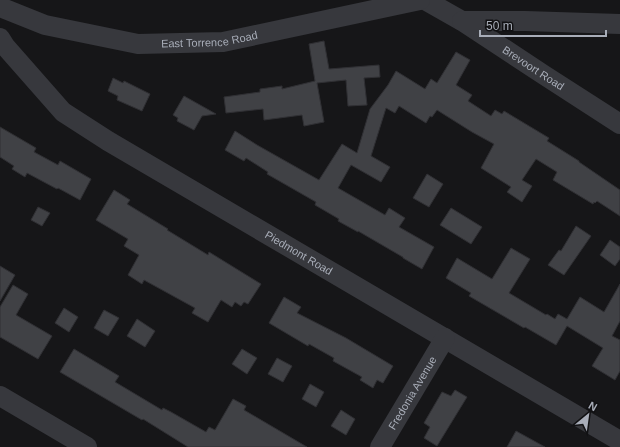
<svg xmlns="http://www.w3.org/2000/svg" width="620" height="447" viewBox="0 0 620 447" font-family="Helvetica,sans-serif">
<rect width="100%" height="100%" fill="#161618"/>
<g fill="#404145" stroke="#303034">
<polygon points="324,41 329,69 379,65 380,77 364,78 367,105 348,106 346,80 317,83 324,122 304,126 302,115 264,120 263,109 226,113 224,97 260,92 260,89 282,86 282,89 315,81 309,44"/>
<polygon points="456,52 470,60 456,85 472,95 468,101 491,116 495,110 502,114 504,111 549,138 547,141 579,161 579,162 620,190 620,216 597,201 595,203 594,202 593,204 553,180 557,172 536,159 522,180 532,186 522,202 507,192 511,187 481,168 494,144 472,132 437,110 432,117 430,116 426,123 399,106 395,113 386,108 371,156 390,167 381,182 351,165 338,188 385,215 389,208 405,218 399,227 434,247 422,269 403,258 403,257 401,256 358,231 358,232 338,221 339,219 315,205 316,202 267,174 268,172 246,158 244,161 225,150 235,131 257,145 319,180 342,144 357,153 370,109 388,85 396,71 425,89 431,79 437,83"/>
<polygon points="113,78 123,83 124,81 150,94 142,111 117,100 118,96 108,91"/>
<polygon points="184,96 216,114 202,116 194,130 177,121 178,118 173,115"/>
<polygon points="0,127 36,148 34,152 58,165 60,161 91,179 80,200 58,188 57,189 27,173 25,177 12,169 14,166 0,157"/>
<polygon points="427,174 443,184 429,207 413,198"/>
<polygon points="114,190 130,200 127,204 168,229 167,230 208,255 209,252 261,284 248,304 244,302 241,306 235,302 232,307 221,300 208,322 192,313 195,308 144,280 142,284 128,275 139,255 124,246 128,239 96,220"/>
<polygon points="38,207 50,213 42,226 31,220"/>
<polygon points="451,208 482,227 471,244 440,225"/>
<polygon points="576,226 591,236 564,275 548,265 559,250 561,251"/>
<polygon points="610,240 620,247 620,259 615,266 600,255"/>
<polygon points="511,248 530,259 509,293 546,315 547,314 555,319 558,314 567,319 580,297 604,312 620,284 620,321 612,336 620,340 620,371 615,380 592,366 603,348 567,326 556,345 525,327 524,328 469,296 471,293 446,278 457,258 492,279"/>
<polygon points="0,266 15,275 0,301"/>
<polygon points="13,285 28,294 16,315 52,336 38,359 0,337 0,307"/>
<polygon points="284,297 301,307 297,313 346,338 393,366 383,383 377,380 373,388 360,380 362,377 333,361 334,358 309,344 308,346 269,323"/>
<polygon points="64,308 78,317 69,332 55,323"/>
<polygon points="104,310 119,318 108,336 94,328"/>
<polygon points="137,319 155,331 145,347 127,336"/>
<polygon points="74,349 119,376 115,382 162,410 163,408 171,412 206,432 209,427 215,430 233,399 246,406 244,410 307,447 188,447 143,419 142,420 60,372"/>
<polygon points="242,349 257,358 247,374 232,364"/>
<polygon points="277,358 292,366 283,382 268,374"/>
<polygon points="310,384 324,392 316,407 302,399"/>
<polygon points="455,390 467,397 437,446 424,438 430,427 424,423 442,392 451,396"/>
<polygon points="341,410 355,419 346,435 331,426"/>
<polygon points="516,431 545,447 507,447"/>
</g>
<g fill="none" stroke-linecap="round" stroke-linejoin="round">
<g stroke="#37383d" stroke-width="20">
<path id="s1" d="M 425,0 L 462,21 L 544,75 L 620,124"/>
<path id="s2" d="M 0,7 L 45,25 L 138,44 L 223,42 L 420,0"/>
<polyline points="462,21 525,21 620,24"/>
<path id="s3" d="M 0,38 L 5,46 L 63,112 L 108,141 L 620,441"/>
<polyline points="0,396 87,447"/>
<path id="s4" d="M 380,447 L 445,338"/>
</g>
</g>
<g text-anchor="middle" stroke-width="3" stroke-linejoin="round" paint-order="stroke">
<g font-size="11" fill="#a8adb8" stroke="#111113">
<text dy="4" stroke="none"><textPath href="#s2" startOffset="215">East Torrence Road</textPath></text>
<text dy="4" stroke="none"><textPath href="#s1" startOffset="128">Brevoort Road</textPath></text>
<text dy="4" stroke="none"><textPath href="#s3" startOffset="372">Piedmont Road</textPath></text>
<text dy="4" stroke="none"><textPath href="#s4" startOffset="63">Fredonia Avenue</textPath></text>
</g>
</g>
<g transform="translate(588 415) rotate(29)" stroke="#111113" stroke-width="3" paint-order="stroke">
<path d="M0-3L7 15L0 10L-7 15Z" fill="#a8adb8"/>
<text y="-6" font-size="11" font-weight="bold" text-anchor="middle" fill="#a8adb8">N</text>
</g>
<path d="M480 30v6h126v-6" fill="none" stroke="#a8adb8" stroke-width="2"/>
<text x="486" y="30" font-size="12" fill="#a8adb8" stroke="#111113" stroke-width="3" paint-order="stroke">50 m</text>
</svg>
